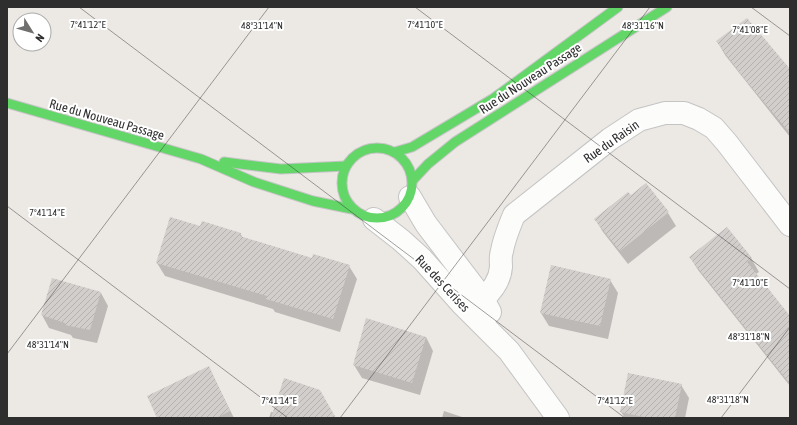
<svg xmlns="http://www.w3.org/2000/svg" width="797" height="425" viewBox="0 0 797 425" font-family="'Asap Condensed',sans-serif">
<defs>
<pattern id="building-hatch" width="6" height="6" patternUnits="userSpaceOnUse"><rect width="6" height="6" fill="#d1cecb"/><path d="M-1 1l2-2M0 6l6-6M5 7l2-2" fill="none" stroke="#b4b1af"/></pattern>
</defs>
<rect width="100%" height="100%" fill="#ece8e4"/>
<g fill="#0003">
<polygon points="717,41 790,69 790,137 725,55"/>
<polygon points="631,196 668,213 676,226 628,264 603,232 595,219"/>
<polygon points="201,228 240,233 243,238 312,259 349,266 357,279 340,332 275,312 273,309 165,276 157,263"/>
<polygon points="690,257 751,258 759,272 756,274 790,317 790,386 698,270"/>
<polygon points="610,280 618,293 608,339 549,326 541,313"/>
<polygon points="101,293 108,306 97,343 73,338 71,335 49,328 42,315"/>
<polygon points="426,337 433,351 420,395 362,378 354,365"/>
<polygon points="209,368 234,418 158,418"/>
<polygon points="681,385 689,398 685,418 625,418 621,412"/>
<polygon points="444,411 465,418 442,418"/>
<polygon points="271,412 274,412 335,418 269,418"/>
</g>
<g fill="url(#building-hatch)">
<polygon points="747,18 790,69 790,133 743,77 716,41"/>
<polygon points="646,183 669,212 620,251 594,219 628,192 631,195"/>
<polygon points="170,217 200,226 202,221 241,233 240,236 312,258 313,254 350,265 333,319 266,299 267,296 156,263"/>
<polygon points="727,227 752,258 747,262 790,316 790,384 689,257"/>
<polygon points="551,265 611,279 600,326 540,313"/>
<polygon points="52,278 101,292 90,330 65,325 65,323 41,315"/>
<polygon points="366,318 426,337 412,383 353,365"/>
<polygon points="209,366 230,411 216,418 157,418 147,396"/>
<polygon points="628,373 682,384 675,418 649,418 620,412"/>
<polygon points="284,378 320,390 336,418 271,418"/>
</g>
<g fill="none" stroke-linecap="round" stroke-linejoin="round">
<defs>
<g id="street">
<polyline points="410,197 426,224 483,299 490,312"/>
<polyline points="374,219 401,240 422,259 462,304 509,351 558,418"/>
<path d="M 483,299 C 493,290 500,280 501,267 C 501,262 500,256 502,251 C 504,239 509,227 514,215 L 610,139 L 639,120 L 665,113 L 684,113 L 699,119 L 714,128 L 727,143 L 790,225"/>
</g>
<g id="fast">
<polyline points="7,103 201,159 254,182 313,201 352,209"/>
<circle cx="377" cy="183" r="35"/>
<polyline points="395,152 412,147 494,98 618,7"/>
<polyline points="224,162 281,169 346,166"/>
<polyline points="413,180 428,164 455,142 667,7"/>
</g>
</defs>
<use href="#street" stroke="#c5c4c5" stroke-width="24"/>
<use href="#fast" stroke="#c5c4c5" stroke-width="11"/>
<use href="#street" stroke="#fcfcfb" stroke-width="22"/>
<use href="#fast" stroke="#63d668" stroke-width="9"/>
</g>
<path fill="none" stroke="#2e2e2e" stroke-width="1" stroke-opacity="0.45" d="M 79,7 L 625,418M 415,7 L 790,289M 751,7 L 790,36M 7,206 L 288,418M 7,354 L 269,7M 340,418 L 650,7M 721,418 L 790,327"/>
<g text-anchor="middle" stroke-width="4" stroke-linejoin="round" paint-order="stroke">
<g font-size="13" fill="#2e2e2e" stroke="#fff">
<text transform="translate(530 78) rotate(-33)" y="5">Rue du Nouveau Passage</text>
<text transform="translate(107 119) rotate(16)" y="5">Rue du Nouveau Passage</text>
<text transform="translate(611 141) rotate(-35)" y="5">Rue du Raisin</text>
<text transform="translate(443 283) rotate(47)" y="5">Rue des Cerises</text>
</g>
</g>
<g font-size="10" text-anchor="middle" fill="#2e2e2e" stroke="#fff" stroke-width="4" stroke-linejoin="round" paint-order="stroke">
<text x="88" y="28">7°41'12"E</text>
<text x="425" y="28">7°41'10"E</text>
<text x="262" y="29">48°31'14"N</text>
<text x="643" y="29">48°31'16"N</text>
<text x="750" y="33">7°41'08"E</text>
<text x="47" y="216">7°41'14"E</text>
<text x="750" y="286">7°41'10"E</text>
<text x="749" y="340">48°31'18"N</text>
<text x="48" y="348">48°31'14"N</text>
<text x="728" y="403">48°31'18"N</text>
<text x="279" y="404">7°41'14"E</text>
<text x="615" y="404">7°41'12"E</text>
</g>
<rect width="797" height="425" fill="none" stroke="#2e2e2e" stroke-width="16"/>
<g transform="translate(32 32) rotate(127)"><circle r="19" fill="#ffffff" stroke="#ababab"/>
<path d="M0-3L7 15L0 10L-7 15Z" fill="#706f6e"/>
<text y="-6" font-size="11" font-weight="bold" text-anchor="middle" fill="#2e2e2e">N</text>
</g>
</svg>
